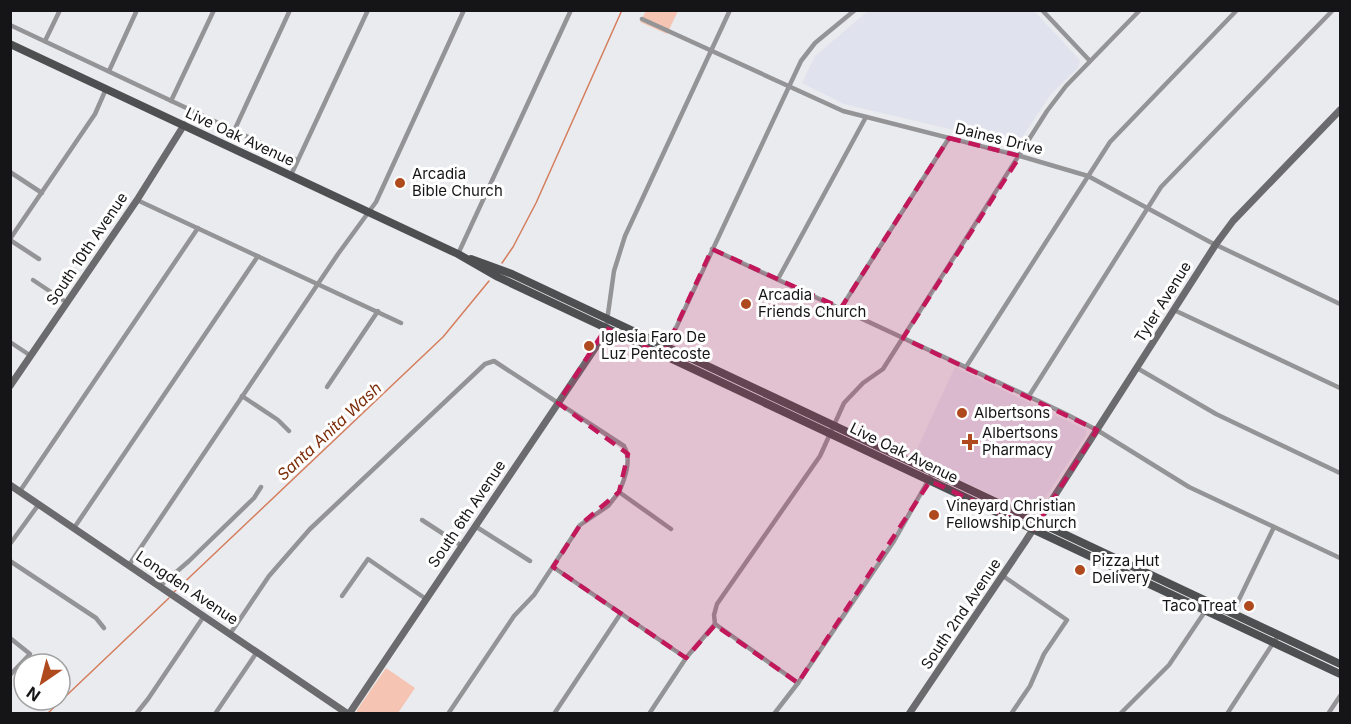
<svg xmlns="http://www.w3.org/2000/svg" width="1351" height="724" viewBox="0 0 1351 724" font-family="Inter,sans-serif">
<rect width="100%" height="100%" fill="#eaebee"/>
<g fill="#e0e2ed">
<polygon points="868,11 1034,11 1080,60 1078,68 1051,94 1017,145 844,104 802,83 815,56"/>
<polygon points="955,367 1086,430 1086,435 1036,512 1031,513 913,458"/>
</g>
<g fill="#f5c4b2">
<polygon points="646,11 678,11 667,34 640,22"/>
<polygon points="386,668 415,688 398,713 357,713 357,710"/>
</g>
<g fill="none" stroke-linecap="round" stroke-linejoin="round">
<g stroke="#d57d5d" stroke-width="1.5">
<polyline points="502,263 513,247 536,203 622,10"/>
<polyline points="174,592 443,337 489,281"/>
<polyline points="47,714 169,598"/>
</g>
<g stroke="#949496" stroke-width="4.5">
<polyline points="1042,10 1090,61"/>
<polyline points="642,19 843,111 1020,156 1088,176 1210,242 1340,304"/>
<polyline points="10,25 297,160"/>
<polyline points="45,41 60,10"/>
<polyline points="109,71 137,10"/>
<polyline points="171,101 214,10"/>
<polyline points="234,131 290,10"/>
<polyline points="10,172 42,193"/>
<polyline points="291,175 368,10"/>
<polyline points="137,200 401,323"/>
<polyline points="10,239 95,114 106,89"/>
<polyline points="10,240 39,259"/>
<polyline points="712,249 1062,412 1097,430 1189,487 1340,558"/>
<polyline points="458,254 571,10"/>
<polyline points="778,279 866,117"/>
<polyline points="33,280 66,302"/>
<polyline points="841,308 949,138"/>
<polyline points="1174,310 1340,388"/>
<polyline points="606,328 614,271 625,236 730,10"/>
<polyline points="10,342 31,356"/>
<polyline points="667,347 801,61 815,43 855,10"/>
<polyline points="966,367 1110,142 1237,10"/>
<polyline points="1137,368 1216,414 1340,473"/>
<polyline points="327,387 378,311"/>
<polyline points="242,396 278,420 289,431"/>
<polyline points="1029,396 1161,187 1333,10"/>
<polyline points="20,491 198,228"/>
<polyline points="422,520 462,546"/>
<polyline points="475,526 530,561"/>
<polyline points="74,528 258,256"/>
<polyline points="10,544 39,504"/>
<polyline points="10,561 96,618 104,628"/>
<polyline points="129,565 338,254 376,202 464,10"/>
<polyline points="553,567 686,658"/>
<polyline points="1003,576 1067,620 1044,654 1030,686 1011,714"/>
<polyline points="160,586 189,561 254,498 261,487"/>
<polyline points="342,596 368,559 426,599"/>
<polyline points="1232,614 1274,527"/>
<polyline points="715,624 798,683"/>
<path d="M 230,634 L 269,576 L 310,529 L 485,364 L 494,361 L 624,446 C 632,460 625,478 619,492 L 671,529"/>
<polyline points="10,638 30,654 10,675"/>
<polyline points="136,714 148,699 204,616"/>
<polyline points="215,714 257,652"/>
<polyline points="448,714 514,616 534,595 580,525 608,506 619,492"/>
<polyline points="554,714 621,613"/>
<polyline points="649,714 686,658 715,624 714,615 717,604 820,456 844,403 863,383 883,369 1047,111 1066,86 1140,10"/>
<polyline points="774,714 798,683 894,541 933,472"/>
<polyline points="1120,714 1169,665 1206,610"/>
<polyline points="1227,714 1279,634"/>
<polyline points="1328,714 1340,696"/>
</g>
<g stroke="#6b6b6d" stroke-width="7">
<polyline points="10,386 137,200 184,125"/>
<polyline points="10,485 348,714"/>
<polyline points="349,714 602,338 606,328"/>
<polyline points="909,714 1025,542 1216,244 1233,221 1340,110"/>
</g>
<g stroke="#4e4f51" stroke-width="8">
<polyline points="10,44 458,254 498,277 1340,674"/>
<polyline points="471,259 512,274 1340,664"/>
</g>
</g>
<path fill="#c2185b" fill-opacity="0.2" stroke="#c2185b" stroke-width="4.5" stroke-dasharray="12 8" stroke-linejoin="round" d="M 949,138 L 1020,156 L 903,338 L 1097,430 L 1034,529 L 930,481 L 798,683 L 715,625 L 686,658 L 553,567 L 580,525 L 619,492 L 628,454 L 558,403 L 606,328 L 663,355 L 712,249 L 841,308 Z"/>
<g fill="#af4a1f" stroke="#fff" stroke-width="2">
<circle cx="400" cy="183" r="6"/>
<circle cx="746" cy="304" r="6"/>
<circle cx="589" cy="346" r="6"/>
<circle cx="962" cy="413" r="6"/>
<path d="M967 433h6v6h6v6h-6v6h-6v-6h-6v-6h6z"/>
<circle cx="934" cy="515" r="6"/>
<circle cx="1080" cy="570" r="6"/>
<circle cx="1249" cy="606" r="6"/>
</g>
<g text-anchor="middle" stroke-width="6" stroke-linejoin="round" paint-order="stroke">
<g font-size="15" fill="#151517" stroke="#fff">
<text transform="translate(240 137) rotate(25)" y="5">Live Oak Avenue</text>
<text transform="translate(999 139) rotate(14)" y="5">Daines Drive</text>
<text transform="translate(87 249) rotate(-56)" y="5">South 10th Avenue</text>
<text transform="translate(1163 302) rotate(-58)" y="5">Tyler Avenue</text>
<text transform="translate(904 453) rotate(26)" y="5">Live Oak Avenue</text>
<text transform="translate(467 514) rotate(-56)" y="5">South 6th Avenue</text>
<text transform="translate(187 588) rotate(34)" y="5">Longden Avenue</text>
<text transform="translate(961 614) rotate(-56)" y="5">South 2nd Avenue</text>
</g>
<g font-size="15" fill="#151517" stroke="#fff" text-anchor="start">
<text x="412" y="179">Arcadia<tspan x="412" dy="17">Bible Church</tspan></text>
<text x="758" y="300">Arcadia<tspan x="758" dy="17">Friends Church</tspan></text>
<text x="601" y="342">Iglesia Faro De<tspan x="601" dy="17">Luz Pentecoste</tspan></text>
<text x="974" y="418">Albertsons</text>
<text x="982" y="438">Albertsons<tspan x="982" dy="17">Pharmacy</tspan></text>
<text x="946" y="511">Vineyard Christian<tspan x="946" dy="17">Fellowship Church</tspan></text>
<text x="1092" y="566">Pizza Hut<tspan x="1092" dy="17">Delivery</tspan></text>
<text x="1237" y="611" text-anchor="end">Taco Treat</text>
</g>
<g font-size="16" font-style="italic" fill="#7c2d08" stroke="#fff">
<text transform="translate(329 431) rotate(-43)" y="6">Santa Anita Wash</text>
</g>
</g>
<rect width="1351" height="724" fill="none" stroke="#151517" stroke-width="24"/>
<g transform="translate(42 682) rotate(215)"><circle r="28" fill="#ffffff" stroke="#a1a1a2" stroke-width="1.5"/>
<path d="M0-4.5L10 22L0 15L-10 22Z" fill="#af4a1f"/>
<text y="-9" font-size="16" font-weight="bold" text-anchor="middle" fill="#151517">N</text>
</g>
</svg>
